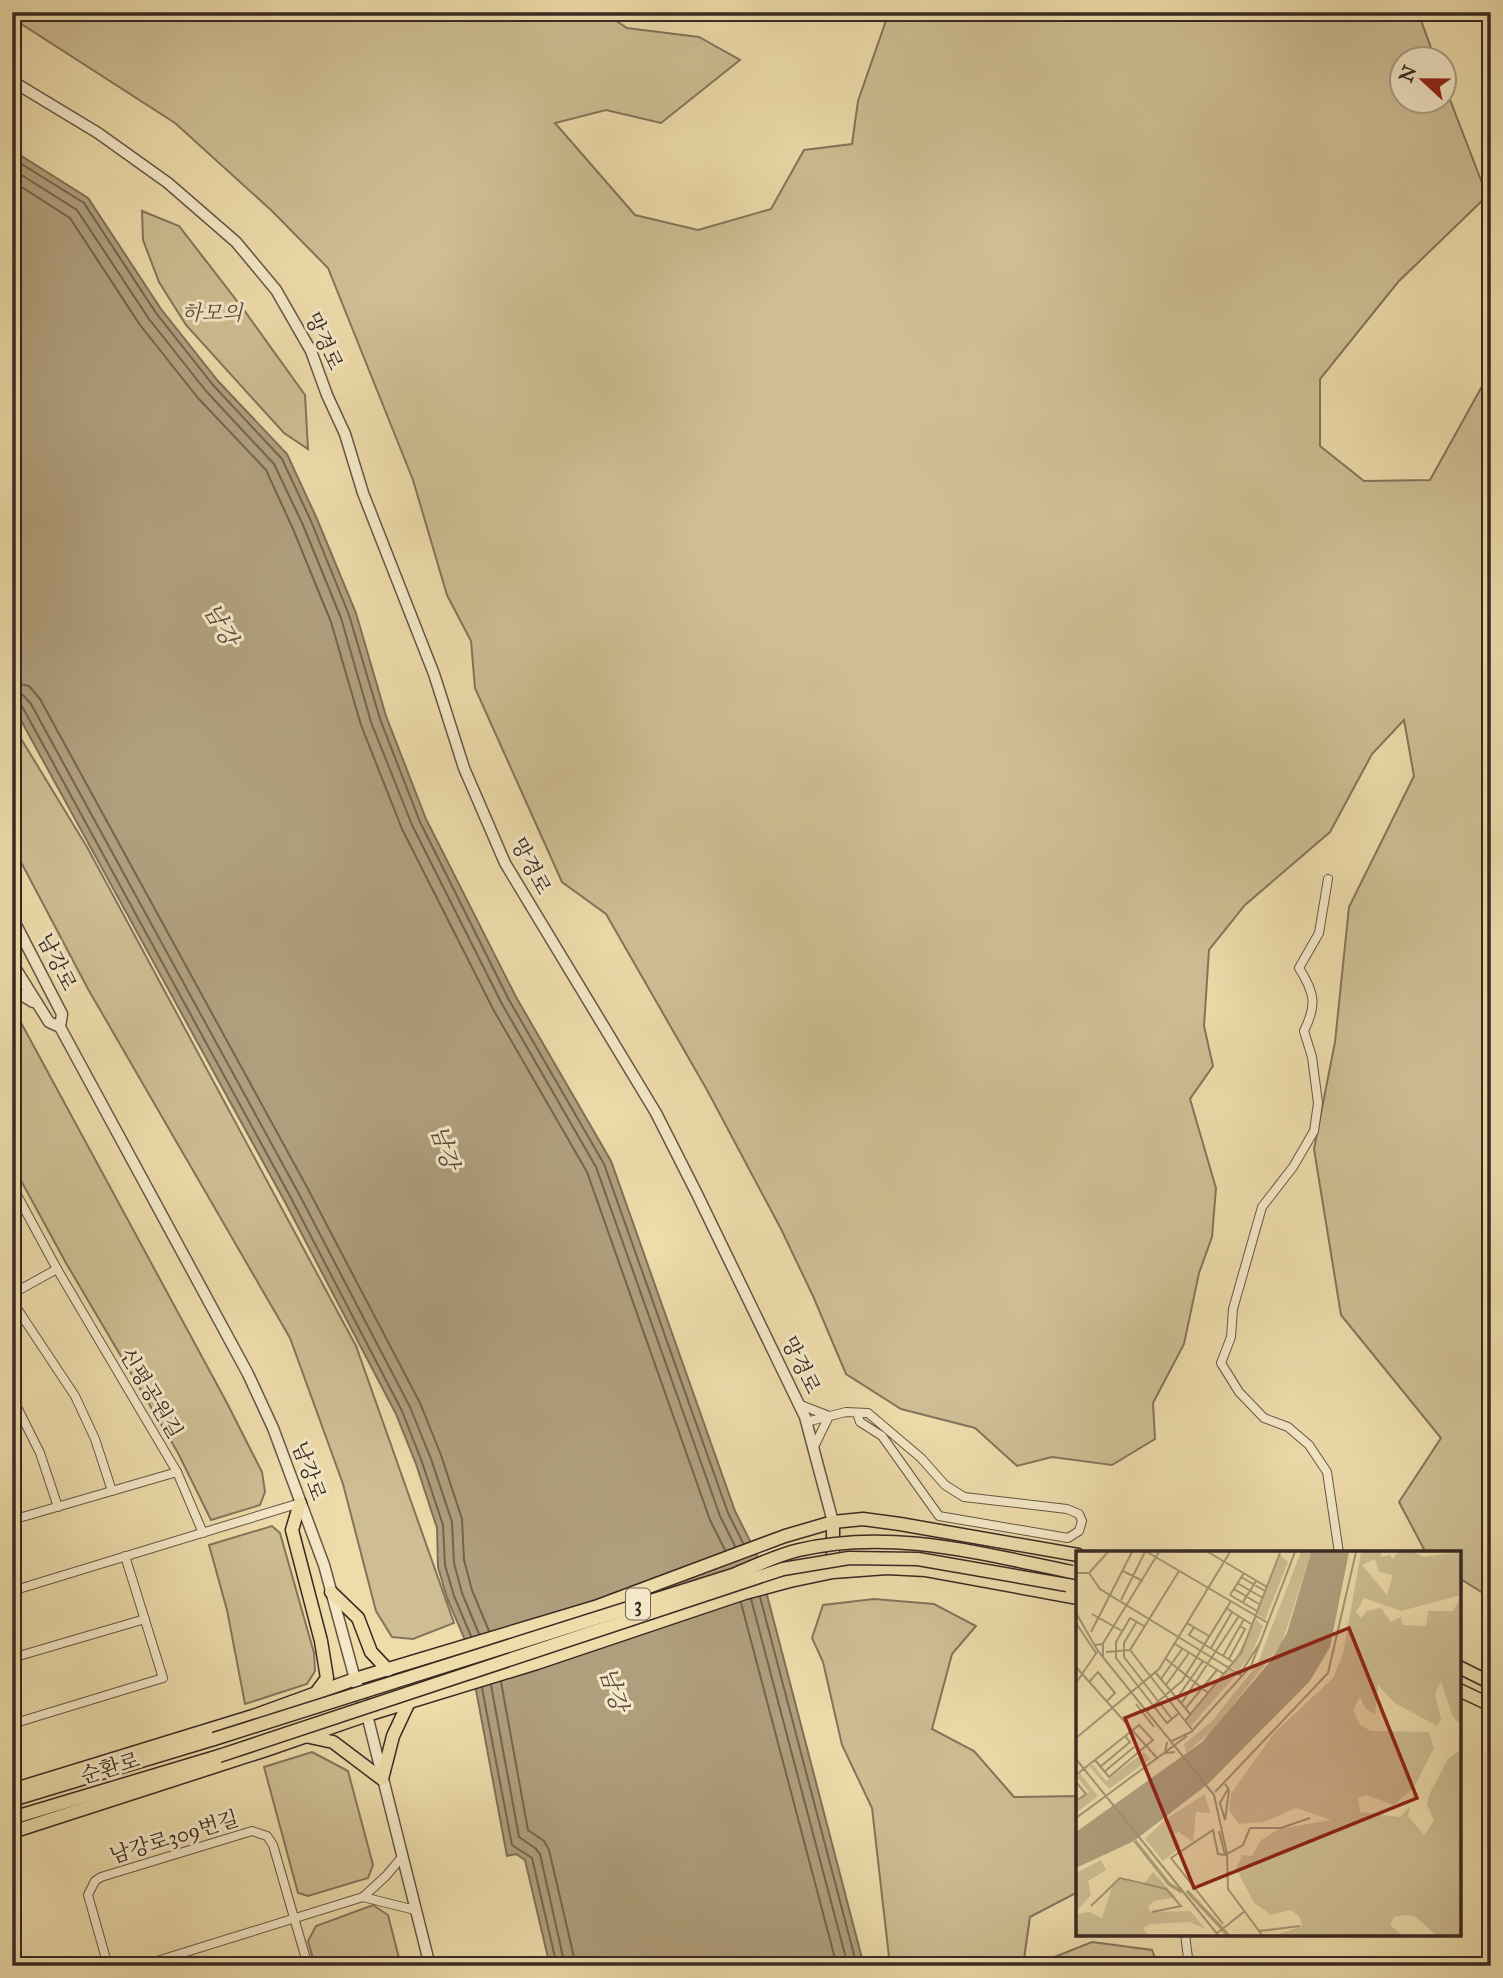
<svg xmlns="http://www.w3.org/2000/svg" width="1503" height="1978" viewBox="0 0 1503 1978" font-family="'IM FELL Great Primer','Noto Serif KR',serif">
<rect width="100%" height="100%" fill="#eedcab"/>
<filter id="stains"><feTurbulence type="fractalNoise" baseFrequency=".00286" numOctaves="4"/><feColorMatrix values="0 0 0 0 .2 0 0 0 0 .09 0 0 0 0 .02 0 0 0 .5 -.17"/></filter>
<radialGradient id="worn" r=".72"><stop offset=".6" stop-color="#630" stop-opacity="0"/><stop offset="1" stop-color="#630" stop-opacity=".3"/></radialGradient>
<g fill="#cfbe94" stroke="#84745c" stroke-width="2">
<polygon points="12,12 603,12 627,28 699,37 740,60 661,123 606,110 555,123 635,215 698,230 771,209 804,150 852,144 858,101 889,12 1418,12 1435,59 1402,60 1402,102 1444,102 1444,84 1487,196 1398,282 1320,379 1320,446 1364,481 1430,480 1491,370 1491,1592 1483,1593 1459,1578 1459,1553 1426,1553 1399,1502 1441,1438 1341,1315 1314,1149 1335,1042 1349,907 1414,776 1404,720 1372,754 1330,832 1245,905 1209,950 1204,1026 1213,1066 1190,1099 1216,1188 1212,1237 1199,1273 1184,1344 1153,1403 1155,1439 1112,1465 1052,1457 1017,1466 975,1428 901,1409 846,1374 813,1296 781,1229 707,1090 606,914 562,882 475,688 471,641 447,595 413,480 328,268 272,211 175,123 12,18"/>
<polygon points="142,211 179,226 244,310 305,395 308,449 284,433 186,325 159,282 143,240"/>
<polygon points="12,724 87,847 356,1346 454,1623 413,1639 392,1637 376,1611 343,1484 290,1338 88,989 12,845"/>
<polygon points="12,1006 227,1403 262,1472 265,1492 260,1505 211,1520 178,1453 66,1263 12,1164"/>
<polygon points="272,1526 280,1533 314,1653 315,1671 307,1684 245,1704 227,1610 209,1545"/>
<polygon points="874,1599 934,1604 976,1626 952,1654 932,1729 974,1751 1014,1797 1078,1796 1078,1892 1030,1917 1023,1966 890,1966 872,1808 842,1745 823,1662 812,1638 823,1605"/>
<polygon points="312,1752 348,1771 373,1865 368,1878 308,1896 298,1893 264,1767"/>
<polygon points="373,1905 388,1915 401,1966 315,1966 308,1941 316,1926"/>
<polygon points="1092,1942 1152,1950 1158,1966 1032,1966"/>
</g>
<polygon fill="#b09f7d" stroke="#807059" stroke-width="2" points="12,150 88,198 161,309 218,381 287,454 317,519 356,613 386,716 426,819 516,997 611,1161 735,1511 756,1553 864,1966 550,1966 525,1860 516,1854 507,1856 468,1647 447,1598 438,1567 437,1528 416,1464 396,1414 285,1202 12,704"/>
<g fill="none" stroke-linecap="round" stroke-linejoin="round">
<g stroke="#746450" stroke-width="2">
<polyline points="12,158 84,203 156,313 213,385 282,459 311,521 349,615 380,719 420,822 509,1000 604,1164 728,1513 743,1543"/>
<polyline points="12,169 77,210 149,319 206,391 274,464 303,525 341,618 371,722 412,825 502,1004 596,1167 720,1516 735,1546"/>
<polyline points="12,181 70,218 140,325 198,398 266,470 293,529 331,622 361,725 402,829 493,1009 587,1172 710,1520 725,1550"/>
<polyline points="12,682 29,686 40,699 308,1189 420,1403 441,1455 462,1519 464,1560 472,1590 489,1631"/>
<polyline points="12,692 23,695 31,704 299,1194 410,1407 431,1459 452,1522 454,1563 462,1593 479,1634"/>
<polyline points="12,701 19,702 23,708 291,1198 402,1411 422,1462 443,1525 445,1565 454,1596 471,1636"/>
<polyline points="760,1597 857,1966"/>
<polyline points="751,1599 848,1966"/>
<polyline points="741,1603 837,1966"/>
<polyline points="501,1682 528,1830 544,1841 549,1850 576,1966"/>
<polyline points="491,1685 519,1837 535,1848 540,1854 565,1966"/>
<polyline points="482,1688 512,1845 532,1858 557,1966"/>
</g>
<defs>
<g id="minor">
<path d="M 1328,879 L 1319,933 L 1299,968 C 1315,993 1317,1005 1304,1031 L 1312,1057 L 1318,1103 L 1314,1131 L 1293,1167 L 1262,1207 L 1233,1309 L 1231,1337 L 1221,1363 L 1239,1392 L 1264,1418 L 1288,1427 L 1309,1445 L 1327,1472 L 1339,1553"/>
<polyline points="12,1186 57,1269 177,1472 203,1533"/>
<polyline points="12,1294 57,1269"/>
<polyline points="12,1301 75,1396 95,1439 112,1491"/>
<polyline points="12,1397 40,1453 58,1507"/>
<polyline points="798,1404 829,1416 813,1449"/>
<polyline points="806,1422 846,1412 868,1413 921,1458 945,1485 964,1497 1067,1509 1079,1514 1082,1521 1079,1531 1068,1538 939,1516 882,1436 860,1422 857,1413"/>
<polyline points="12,1520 177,1472"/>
<polyline points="12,1591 300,1503"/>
<polyline points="12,1658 145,1619"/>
<polyline points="12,1724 163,1678 125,1556"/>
<polyline points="363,1897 415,1910"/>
<polyline points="1185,1934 1189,1966"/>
<polyline points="108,1966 88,1895 95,1881 101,1877 252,1831 267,1836 273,1845 308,1966"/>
<polyline points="141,1966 363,1897 386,1876 402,1857"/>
</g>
<g id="tertiary">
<polyline points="12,81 98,133 168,183 236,242 276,290 311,351 327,395 345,434 363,493 434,674 464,768 505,863 656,1113 697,1194 805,1417 833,1522"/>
<polyline points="12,917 62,1014 60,1027"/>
<polyline points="12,963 49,1022 60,1027 248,1374 273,1428 324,1565 355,1679 367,1715 430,1966"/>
<polyline points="12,989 33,1002"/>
</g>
<g id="primary">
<polyline points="300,1503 292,1530 321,1641 327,1678 316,1693"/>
<polyline points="833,1522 833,1568"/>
<polyline points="1067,1585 1078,1587"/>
<polyline points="331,1592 358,1618 371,1652 388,1670"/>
<polyline points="1459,1667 1491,1683"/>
<polyline points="1459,1690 1491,1705"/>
<polyline points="305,1736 333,1742 382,1779 393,1736 408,1704"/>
<polyline points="12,1790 253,1716 355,1679 595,1607 785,1536 833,1522 863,1519 900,1524 1078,1555"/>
<polyline points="12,1800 214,1739"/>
<polyline points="12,1818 219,1756"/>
<polyline points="12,1832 266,1750 367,1715 537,1663 745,1593 790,1581 833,1572 887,1568 926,1570 1078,1598"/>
</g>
</defs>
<use href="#minor" stroke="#665645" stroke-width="10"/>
<use href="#tertiary" stroke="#665645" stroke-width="13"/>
<use href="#primary" stroke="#382923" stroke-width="15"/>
<use href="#minor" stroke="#f4e8c8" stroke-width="8"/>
<use href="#tertiary" stroke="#f4e8c8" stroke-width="10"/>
<use href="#primary" stroke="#eedcab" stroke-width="12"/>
<defs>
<g id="primary-bridge">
<path d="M 214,1739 L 733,1575 C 755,1566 777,1555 799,1550 C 891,1528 982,1554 1072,1572"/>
<polyline points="219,1756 783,1569 849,1558 918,1559 1067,1585"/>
</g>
</defs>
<use href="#primary-bridge" stroke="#382923" stroke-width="15" stroke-linecap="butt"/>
<use href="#primary-bridge" stroke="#eedcab" stroke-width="12"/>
</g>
<g text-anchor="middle" stroke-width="6" stroke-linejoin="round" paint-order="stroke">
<rect fill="#f4e8c8" stroke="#706254" stroke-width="2" x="626" y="1588.5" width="24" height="31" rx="5"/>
<g font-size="19" font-weight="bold" fill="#382923">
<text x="638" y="1611">3</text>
</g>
<g font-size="21" font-style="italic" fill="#5e4e3f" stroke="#f4e8c8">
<text x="212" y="320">하모의</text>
</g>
<g font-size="21" fill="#382923" stroke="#f4e8c8">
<text transform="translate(324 341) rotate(65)" y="7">망경로</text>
<text transform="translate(531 866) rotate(62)" y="7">망경로</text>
<text transform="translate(57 962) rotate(63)" y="7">남강로</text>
<text transform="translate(801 1365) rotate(64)" y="7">망경로</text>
<text transform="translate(151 1393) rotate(59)" y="7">신평공원길</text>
<text transform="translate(309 1471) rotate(70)" y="7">남강로</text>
<text transform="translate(110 1768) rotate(-17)" y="7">순환로</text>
<text transform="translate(174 1837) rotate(-17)" y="7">남강로309번길</text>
</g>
<g font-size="23" font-style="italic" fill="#5c4c3e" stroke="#f4e8c8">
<text transform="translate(221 624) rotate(61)" y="8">남강</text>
<text transform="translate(445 1147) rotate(73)" y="8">남강</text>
<text transform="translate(614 1689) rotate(73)" y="8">남강</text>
</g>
</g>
<g transform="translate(1076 1551)">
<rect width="385" height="385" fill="#eedcab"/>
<path d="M 225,1 L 235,1 L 206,92 L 137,179 L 110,202 L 108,193 L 135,171 L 181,114 ZM 285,1 L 306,1 L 304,6 L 314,4 L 316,8 L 322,1 L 338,1 L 347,6 L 385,1 L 385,44 L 325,60 L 288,47 L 280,61 L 285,67 L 291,60 L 305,57 L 315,71 L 325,66 L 327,74 L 350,75 L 352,60 L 377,60 L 385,46 L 385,174 L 377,166 L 365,130 L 359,142 L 365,168 L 361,175 L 319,152 L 302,134 L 299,164 L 289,157 L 284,146 L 277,159 L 284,174 L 295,180 L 353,181 L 358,197 L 338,236 L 318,254 L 290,244 L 282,247 L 284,261 L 324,266 L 334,255 L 332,265 L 348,284 L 358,270 L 351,253 L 353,244 L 372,208 L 385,199 L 385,384 L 360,384 L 339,365 L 329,364 L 318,366 L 314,374 L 326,384 L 200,384 L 226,375 L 224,366 L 215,359 L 195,364 L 178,352 L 160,317 L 167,304 L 176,305 L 185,289 L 203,278 L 255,269 L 220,257 L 188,271 L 163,273 L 153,259 L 155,243 L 199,181 L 257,127 L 267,103 ZM 299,8 L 303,21 L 317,24 L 311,44 L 286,14 ZM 204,4 L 212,11 L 189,69 L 181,63 ZM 180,68 L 187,75 L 175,105 L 162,120 L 155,116 ZM 153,118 L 160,124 L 115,175 L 111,170 ZM 68,201 L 74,208 L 33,238 L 13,215 L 17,214 L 30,230 ZM 4,222 L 22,245 L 0,262 L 0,250 L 13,241 L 1,226 ZM 129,243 L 134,262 L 120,261 L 117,291 L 103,281 L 98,282 L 105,296 L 87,310 L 69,288 L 87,270 ZM 25,309 L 30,319 L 12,330 L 15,344 L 0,361 L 0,322 ZM 77,321 L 100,346 L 78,350 L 72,355 L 74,361 L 114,360 L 130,378 L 113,371 L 75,373 L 67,377 L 72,384 L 0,384 L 0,363 L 13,361 L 26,367 L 36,336 L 45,328 L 67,334 Z" fill="#cfbe94" fill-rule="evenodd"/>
<path d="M 235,1 L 273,1 L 254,96 L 234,130 L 132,233 L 58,290 L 0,317 L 0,281 L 126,191 L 193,112 L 211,82 Z" fill="#b09f7d"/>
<path fill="none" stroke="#b09f7d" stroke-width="3.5" d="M 59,290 L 93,333 L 106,341M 111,340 L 152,384"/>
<path fill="none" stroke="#a59475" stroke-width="2" d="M 71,1 L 192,72M 132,1 L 191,36M 47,20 L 67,30M 103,20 L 54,99 L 117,180M 0,22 L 13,22 L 32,1M 13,22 L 24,38 L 166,125M 165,26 L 189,40M 161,32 L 187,47M 158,38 L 183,53M 154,44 L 181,60M 154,44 L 168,22M 45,49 L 69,1M 167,51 L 180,30M 150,57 L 175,73M 0,62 L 22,100M 16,63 L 46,80M 61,70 L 48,92 L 48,106 L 96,168M 0,72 L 20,102M 111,72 L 133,85M 68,75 L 54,67 L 40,91 L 40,107 L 91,172 L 103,162M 118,76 L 113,84 L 157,111M 15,81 L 56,1M 99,93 L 148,123M 19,94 L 27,93 L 27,106M 26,94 L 83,1M 135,97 L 156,61M 22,100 L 138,244 L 151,303 L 152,338 L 186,384M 30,101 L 54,99M 147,105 L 168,68M 90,108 L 132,142M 153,108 L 169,78 L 164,75M 0,116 L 81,207M 79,121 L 115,164M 164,123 L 184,92 L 219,1M 85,128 L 106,98M 14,130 L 22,121 L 39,142 L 31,150M 0,132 L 21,101M 90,134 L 113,102M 101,147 L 127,110M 60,153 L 78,176M 105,153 L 163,65M 109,158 L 141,119M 71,160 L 106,130 L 155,50M 109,170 L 165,102 L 204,2M 116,180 L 175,115 L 184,92M 0,187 L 83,118 L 154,1M 96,190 L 117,180M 91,191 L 89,202 L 99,201M 0,208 L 142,384M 24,216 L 54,191 L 49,185M 28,221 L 58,196M 0,224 L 63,174 L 77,189 L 33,226 L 19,209M 0,231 L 10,243 L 0,250M 149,233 L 152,237 L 153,240 L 149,269 L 144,252 L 152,238M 139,241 L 252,122 L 280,1M 0,267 L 111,185M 143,280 L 149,304M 15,355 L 44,327 L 90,338 L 105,355 L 76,361M 147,373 L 95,307 L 137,279 L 142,303 L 149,304 L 167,294 L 174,277 L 205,277 L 234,267M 183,380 L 224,375M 140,383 L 169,360"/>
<path fill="#8f2418" fill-opacity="0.15" stroke="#8f2418" stroke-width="3.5" d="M 273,77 L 341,247 L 118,337 L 49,167 Z"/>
<rect width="385" height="385" fill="none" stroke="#382923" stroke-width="3.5"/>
</g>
<rect width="1503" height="1978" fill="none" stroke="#eedcab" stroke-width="42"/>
<rect x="14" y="14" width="1475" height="1950" fill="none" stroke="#382923" stroke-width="3.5"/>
<rect x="21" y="21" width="1461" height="1936" fill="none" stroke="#382923" stroke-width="2"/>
<g transform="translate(1423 80) rotate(292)"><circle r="33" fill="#f4e8c8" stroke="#a99c86" stroke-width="2"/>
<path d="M0-5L12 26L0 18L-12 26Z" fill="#8f2418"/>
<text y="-10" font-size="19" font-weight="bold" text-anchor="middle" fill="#382923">N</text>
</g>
<rect width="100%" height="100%" filter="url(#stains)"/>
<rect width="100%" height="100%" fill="url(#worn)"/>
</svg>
